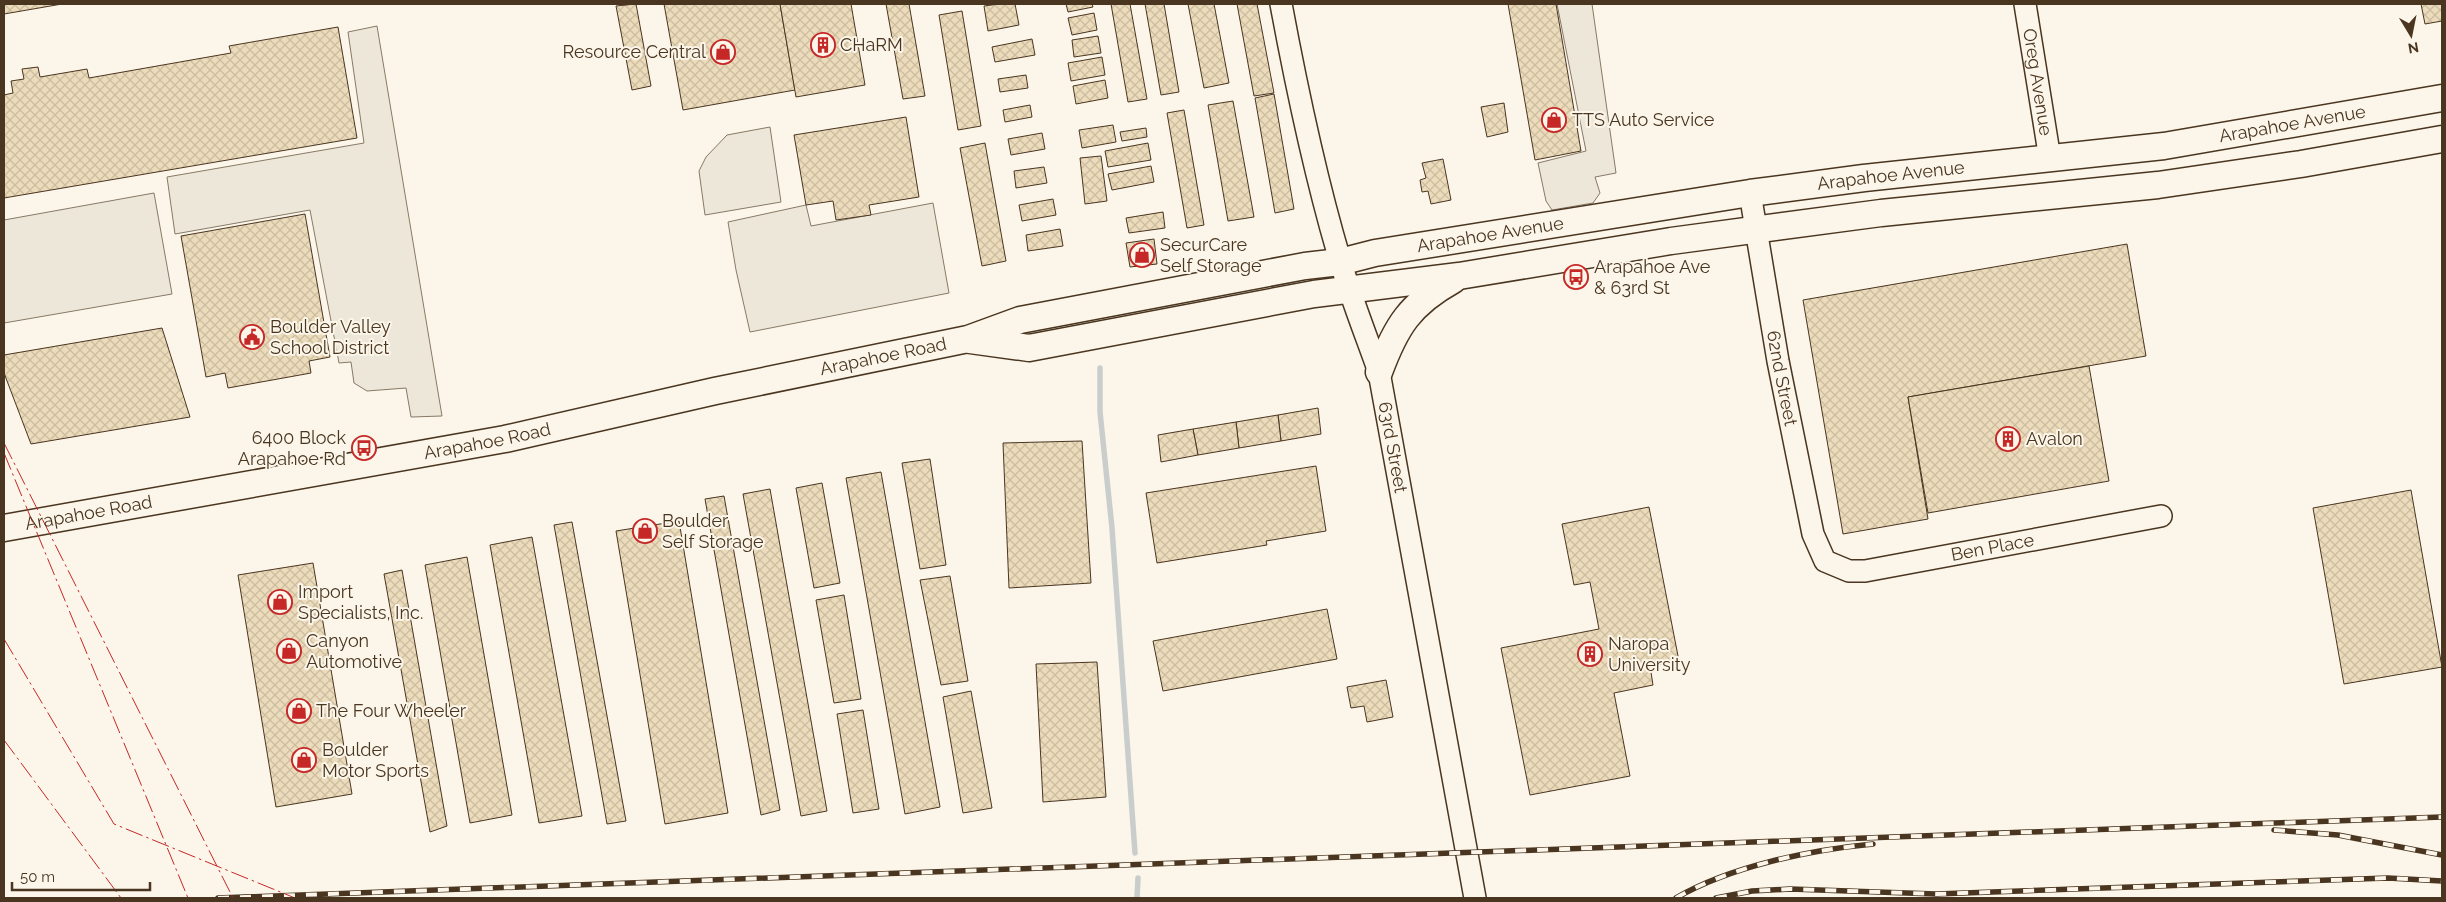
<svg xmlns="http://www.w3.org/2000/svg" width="2446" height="902" viewBox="0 0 2446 902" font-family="Raleway,sans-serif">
<defs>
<pattern id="building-cross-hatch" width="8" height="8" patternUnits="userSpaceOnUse" patternTransform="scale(1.25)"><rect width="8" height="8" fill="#ecdcbc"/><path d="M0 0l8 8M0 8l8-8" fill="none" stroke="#ccbda1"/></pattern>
</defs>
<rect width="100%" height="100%" fill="#fbf6e9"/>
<g fill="#ede7d9" stroke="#887966">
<polygon points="1557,4 1592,4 1616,173 1595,177 1600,193 1593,203 1552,210 1546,201 1538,163 1586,151"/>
<polygon points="377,26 442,416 411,417 406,388 367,391 354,383 351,362 339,363 310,210 175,234 167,177 364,143 348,32"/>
<polygon points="770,127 781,202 705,215 699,171 706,157 727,135"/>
<polygon points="154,193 172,294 4,323 4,220"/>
<polygon points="933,203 949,293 750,332 736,270 728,222 806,205 811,226"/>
</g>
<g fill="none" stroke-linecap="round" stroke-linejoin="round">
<g stroke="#c9cecd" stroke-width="5.5">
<polyline points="1100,368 1100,412 1112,528 1135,853"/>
<polyline points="1137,898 1138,878"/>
</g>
</g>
<g fill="url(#building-cross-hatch)" stroke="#4a3520">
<polygon points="4,4 62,4 4,14"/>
<polygon points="636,4 651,86 632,90 616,6"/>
<polygon points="664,4 780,4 795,90 683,110"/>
<polygon points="780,4 851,4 865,85 796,97"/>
<polygon points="886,4 909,4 925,96 903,99"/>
<polygon points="999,4 1015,4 1019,25 988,31 984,6"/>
<polygon points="1066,4 1092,4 1093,7 1068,12"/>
<polygon points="1111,4 1130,4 1147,99 1128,102"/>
<polygon points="1145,4 1164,4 1179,92 1161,95"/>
<polygon points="1188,4 1214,4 1229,83 1204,88"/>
<polygon points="1237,4 1257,4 1274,93 1254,96"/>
<polygon points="1508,4 1556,4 1581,151 1535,160"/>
<polygon points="2421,4 2442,4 2442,21 2425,24"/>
<polygon points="962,11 981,126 958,130 939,15"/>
<polygon points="1094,13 1097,30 1072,35 1068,18"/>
<polygon points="338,27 357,138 4,198 4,95 13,93 11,81 24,79 22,69 38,67 40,77 87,69 89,78 231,53 229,46"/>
<polygon points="1098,36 1101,53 1074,57 1072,40"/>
<polygon points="1032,39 1035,55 995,62 992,47"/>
<polygon points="1102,57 1105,75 1071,81 1068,63"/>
<polygon points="1026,75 1028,88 1000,92 998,79"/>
<polygon points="1105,80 1108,98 1076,104 1073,86"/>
<polygon points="1274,94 1294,209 1275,213 1255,98"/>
<polygon points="1233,101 1254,217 1228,221 1208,105"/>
<polygon points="1504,103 1508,132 1487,137 1481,107"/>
<polygon points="1030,105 1032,117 1005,122 1003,110"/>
<polygon points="1184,110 1204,225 1187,228 1167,113"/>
<polygon points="906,117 919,197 869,205 871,215 836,220 833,201 806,205 794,135"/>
<polygon points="1113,125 1116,142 1082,148 1079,130"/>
<polygon points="1146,128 1147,137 1122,141 1120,132"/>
<polygon points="1042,133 1045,149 1011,155 1008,139"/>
<polygon points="985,143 1006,261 982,266 960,148"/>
<polygon points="1148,143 1151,160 1108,167 1105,151"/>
<polygon points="1101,156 1107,201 1085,204 1080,158"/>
<polygon points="1443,159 1451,200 1431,204 1428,191 1422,192 1420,180 1426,178 1422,163"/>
<polygon points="1151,166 1154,182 1112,190 1108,174"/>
<polygon points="1044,167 1047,183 1016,188 1014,171"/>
<polygon points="1053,199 1056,215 1022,221 1019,205"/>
<polygon points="1163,212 1165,228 1129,233 1126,218"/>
<polygon points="305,214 330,357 309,361 311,373 228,388 225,373 206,377 181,236"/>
<polygon points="1060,229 1063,246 1028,251 1026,235"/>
<polygon points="1154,239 1157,264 1130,267 1126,243"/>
<polygon points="2127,244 2146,356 1908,397 1928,519 1843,534 1803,300"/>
<polygon points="162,328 190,417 31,444 4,373 4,355"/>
<polygon points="2089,366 2109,481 1928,513 1908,397"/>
<polygon points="1318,408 1321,434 1281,441 1278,415"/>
<polygon points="1278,415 1281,441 1239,448 1236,422"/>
<polygon points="1236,422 1239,448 1198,455 1193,429"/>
<polygon points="1193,429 1198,455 1161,462 1158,435"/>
<polygon points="1082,441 1091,583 1009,588 1003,443"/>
<polygon points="930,459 946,565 920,569 902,463"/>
<polygon points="1316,466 1326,531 1266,541 1267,545 1157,563 1146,493"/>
<polygon points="881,472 940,807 905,814 846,478"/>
<polygon points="822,483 840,583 814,588 796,488"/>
<polygon points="770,489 827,811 801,816 743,494"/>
<polygon points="2411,490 2442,667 2344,684 2313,508"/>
<polygon points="724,496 780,810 761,815 705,499"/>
<polygon points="1649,507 1679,661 1650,666 1653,685 1614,693 1630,776 1530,795 1501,648 1599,629 1590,582 1574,585 1562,524"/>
<polygon points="679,521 728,813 665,824 616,531"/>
<polygon points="572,522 626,821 607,824 554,525"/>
<polygon points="532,537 582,816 539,823 490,545"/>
<polygon points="467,557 512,815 470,823 425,565"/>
<polygon points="313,563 352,794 276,807 238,575"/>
<polygon points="402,570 447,826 430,832 384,574"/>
<polygon points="950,576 968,681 941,685 920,580"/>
<polygon points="844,595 861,699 834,703 816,600"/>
<polygon points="1327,609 1337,659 1163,691 1153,641"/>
<polygon points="1097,662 1106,797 1043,802 1036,664"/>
<polygon points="1386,680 1393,717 1367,722 1364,706 1351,708 1347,687"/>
<polygon points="971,691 992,808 963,813 943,697"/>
<polygon points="863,710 879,809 853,813 837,714"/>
</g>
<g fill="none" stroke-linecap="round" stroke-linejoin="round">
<defs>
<g id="minor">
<path id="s1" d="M 1281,4 C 1297,90 1315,176 1340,260 C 1351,298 1366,335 1379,372 L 1475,898"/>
<path id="s2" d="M 2025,4 L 2050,159"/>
<path id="s3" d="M 1750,193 L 1778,361 L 1813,534 L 1825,561 L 1849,571 L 1865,571 L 2161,516"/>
</g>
<g id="major">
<polyline points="970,340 1029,348 1314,294 1459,276 1671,241 1881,213 2158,185 2301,164 2442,139"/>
<path d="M 1379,372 C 1396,326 1410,304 1453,280"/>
<path id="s4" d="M 4,528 L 505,439 L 715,391 L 968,339 L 1020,320 L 1305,266 L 1340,262 L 1375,253 L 1750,193 L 1864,178 L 2164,146 L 2442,98"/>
</g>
</defs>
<use href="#minor" stroke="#4a3520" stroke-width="24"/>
<use href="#major" stroke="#4a3520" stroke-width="29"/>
<use href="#minor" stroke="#fbf6e9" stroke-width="21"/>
<use href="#major" stroke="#fbf6e9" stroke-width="26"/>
<defs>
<g id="rail">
<polyline points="2274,830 2338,835 2442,855"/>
<polyline points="218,898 2442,817"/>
<path d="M 1676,898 C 1731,866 1810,850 1873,844"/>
<polyline points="1716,898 1752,891 1790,889 1936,894 2388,878 2442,881"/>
</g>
</defs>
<use href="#rail" stroke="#4a3520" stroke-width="5.5"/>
<use href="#rail" stroke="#fbf6e9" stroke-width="4" stroke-dasharray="11" stroke-linecap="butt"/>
<g stroke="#c62828" stroke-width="1" stroke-dasharray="18 4 2.5 4" stroke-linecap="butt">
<polyline points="4,443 233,898"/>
<polyline points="4,453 188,898"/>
<polyline points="4,639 114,824 295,898"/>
<polyline points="4,740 121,898"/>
</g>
</g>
<defs>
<symbol id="building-ring" viewBox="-11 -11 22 22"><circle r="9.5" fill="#fbf6e9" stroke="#c62828" stroke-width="1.5"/><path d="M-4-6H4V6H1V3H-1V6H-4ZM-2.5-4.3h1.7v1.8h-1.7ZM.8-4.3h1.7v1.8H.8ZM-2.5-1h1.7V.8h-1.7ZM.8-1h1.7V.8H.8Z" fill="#c62828"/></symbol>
<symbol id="shop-ring" viewBox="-11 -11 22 22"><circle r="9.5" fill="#fbf6e9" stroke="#c62828" stroke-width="1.5"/><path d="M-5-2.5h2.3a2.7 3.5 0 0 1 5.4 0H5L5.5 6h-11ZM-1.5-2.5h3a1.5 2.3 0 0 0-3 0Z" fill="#c62828"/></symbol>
<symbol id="bus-ring" viewBox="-11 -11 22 22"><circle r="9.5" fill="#fbf6e9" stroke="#c62828" stroke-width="1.5"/><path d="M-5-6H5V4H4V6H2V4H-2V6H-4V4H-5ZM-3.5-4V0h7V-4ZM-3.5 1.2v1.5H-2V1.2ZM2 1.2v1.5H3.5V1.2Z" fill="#c62828"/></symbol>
<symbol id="civic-ring" viewBox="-11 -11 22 22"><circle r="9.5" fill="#fbf6e9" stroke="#c62828" stroke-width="1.5"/><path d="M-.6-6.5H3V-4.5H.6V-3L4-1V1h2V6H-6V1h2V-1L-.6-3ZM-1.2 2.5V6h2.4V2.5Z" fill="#c62828"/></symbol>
</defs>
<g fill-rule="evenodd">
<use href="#building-ring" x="809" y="31" width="28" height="28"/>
<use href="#shop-ring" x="709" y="38" width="28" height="28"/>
<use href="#shop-ring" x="1540" y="106" width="28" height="28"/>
<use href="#shop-ring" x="1128" y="241" width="28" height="28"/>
<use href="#bus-ring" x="1562" y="263" width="28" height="28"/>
<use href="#civic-ring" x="238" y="323" width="28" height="28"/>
<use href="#building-ring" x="1994" y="425" width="28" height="28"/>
<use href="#bus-ring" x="350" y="434" width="28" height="28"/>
<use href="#shop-ring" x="631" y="517" width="28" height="28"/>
<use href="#shop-ring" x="266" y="588" width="28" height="28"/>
<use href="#shop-ring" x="275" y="637" width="28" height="28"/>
<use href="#building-ring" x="1576" y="640" width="28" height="28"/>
<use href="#shop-ring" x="285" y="697" width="28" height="28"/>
<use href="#shop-ring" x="290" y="746" width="28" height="28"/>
</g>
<g text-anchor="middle" stroke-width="4" stroke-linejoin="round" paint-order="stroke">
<g font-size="18" fill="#4a3520" stroke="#fbf6e9" text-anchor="start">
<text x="840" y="51">CHaRM</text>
<text x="706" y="58" text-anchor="end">Resource Central</text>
<text x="1572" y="126">TTS Auto Service</text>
<text x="1160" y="251">SecurCare<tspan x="1160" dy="21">Self Storage</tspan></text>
<text x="1594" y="273">Arapahoe Ave<tspan x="1594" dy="21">&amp; 63rd St</tspan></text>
<text x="270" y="333">Boulder Valley<tspan x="270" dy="21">School District</tspan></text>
<text x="346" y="444" text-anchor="end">6400 Block<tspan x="346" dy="21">Arapahoe Rd</tspan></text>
<text x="2026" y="445">Avalon</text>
<text x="662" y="527">Boulder<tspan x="662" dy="21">Self Storage</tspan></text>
<text x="298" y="598">Import<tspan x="298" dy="21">Specialists, Inc.</tspan></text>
<text x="306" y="647">Canyon<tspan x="306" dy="21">Automotive</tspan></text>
<text x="1608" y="650">Naropa<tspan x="1608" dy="21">University</tspan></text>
<text x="316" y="717">The Four Wheeler</text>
<text x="322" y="756">Boulder<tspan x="322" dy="21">Motor Sports</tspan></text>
</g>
<g font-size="18" fill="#4a3520" stroke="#fbf6e9">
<text dy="6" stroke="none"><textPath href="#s2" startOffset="79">Oreg Avenue</textPath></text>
<text dy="6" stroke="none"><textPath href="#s4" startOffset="2326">Arapahoe Avenue</textPath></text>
<text dy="6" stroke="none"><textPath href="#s4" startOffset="1921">Arapahoe Avenue</textPath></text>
<text dy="6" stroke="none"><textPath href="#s4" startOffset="1516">Arapahoe Avenue</textPath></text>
<text dy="6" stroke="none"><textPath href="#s4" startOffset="896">Arapahoe Road</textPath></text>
<text dy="6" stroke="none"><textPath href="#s3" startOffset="188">62nd Street</textPath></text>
<text dy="6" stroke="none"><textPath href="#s4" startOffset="491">Arapahoe Road</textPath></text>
<text dy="6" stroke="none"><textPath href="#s1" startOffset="458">63rd Street</textPath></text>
<text dy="6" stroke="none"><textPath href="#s4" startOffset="86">Arapahoe Road</textPath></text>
<text dy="6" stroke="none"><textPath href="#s3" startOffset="548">Ben Place</textPath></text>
</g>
</g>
<rect width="2446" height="902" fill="none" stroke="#4a3520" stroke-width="10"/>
<g transform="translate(2411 35) rotate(170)" stroke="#fbf6e9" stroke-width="4" paint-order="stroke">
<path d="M0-4L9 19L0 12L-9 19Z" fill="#4a3520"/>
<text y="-8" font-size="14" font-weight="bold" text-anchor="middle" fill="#4a3520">N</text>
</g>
<path d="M12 882v8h138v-8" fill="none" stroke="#4a3520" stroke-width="2.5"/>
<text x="20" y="882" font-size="15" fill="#4a3520" stroke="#fbf6e9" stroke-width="4" paint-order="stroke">50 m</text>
</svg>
